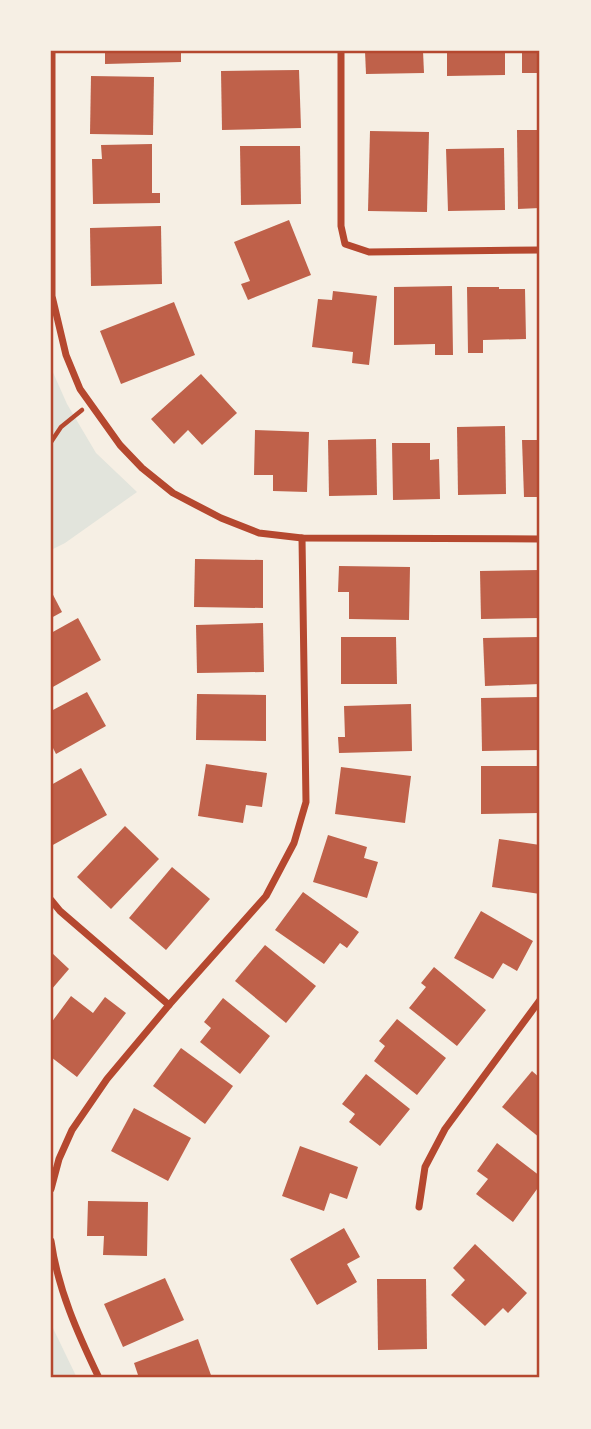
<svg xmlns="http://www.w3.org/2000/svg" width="591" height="1429" viewBox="0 0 591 1429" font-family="'Nunito Sans',sans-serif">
<rect width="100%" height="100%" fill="#f6efe4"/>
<g fill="#e2e4dc">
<polygon points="51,368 67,404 96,453 137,492 65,543 51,550"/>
<polygon points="51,1324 77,1378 51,1378"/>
</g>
<g fill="#bf614a">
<polygon points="105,51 181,51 181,62 105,64"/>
<polygon points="365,51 423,51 424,73 366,74"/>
<polygon points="447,51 505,51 505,75 447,76"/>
<rect x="522" y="51" width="18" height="22"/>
<polygon points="299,70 301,128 222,130 221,71"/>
<polygon points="91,76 154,77 153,135 90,134"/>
<polygon points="517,130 540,130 540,208 518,209"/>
<polygon points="370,131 429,132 427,212 368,211"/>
<polygon points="152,144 152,193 160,193 160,203 93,204 92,159 102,159 101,145"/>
<polygon points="240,146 300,146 301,204 241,205"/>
<polygon points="504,148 505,210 448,211 446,149"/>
<polygon points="289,220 311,275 248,300 241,284 250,281 234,242"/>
<polygon points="161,226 162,284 91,286 90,228"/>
<polygon points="452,286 453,355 435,355 435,344 394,345 394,287"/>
<polygon points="467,287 499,287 499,289 525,289 526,339 483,340 483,353 468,353"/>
<polygon points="333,291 377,296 369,365 352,363 353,352 312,347 318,299 332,300"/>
<polygon points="174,302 195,355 121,384 100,331"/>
<polygon points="201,374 237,413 202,445 188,430 174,444 151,419"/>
<polygon points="505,426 506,494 458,495 457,427"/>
<polygon points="255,430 309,432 307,492 273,491 273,475 254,475"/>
<polygon points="376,439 377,495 329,496 328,440"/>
<polygon points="522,440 540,440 540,497 524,497"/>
<polygon points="392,443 430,443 430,460 439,459 440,499 393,500"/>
<polygon points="195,559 263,560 263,608 194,607"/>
<polygon points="339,566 410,567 409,620 349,619 349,592 338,592"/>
<polygon points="540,570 540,618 481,619 480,571"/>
<polygon points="51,591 62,612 51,618"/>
<polygon points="78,618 101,660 51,688 51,633"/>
<polygon points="263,623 264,672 197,673 196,625"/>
<polygon points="341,637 396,637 397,684 341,684"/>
<polygon points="540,637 540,684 485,686 483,638"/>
<polygon points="87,692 106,726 56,754 51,744 51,711"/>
<polygon points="197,694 266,695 266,741 196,740"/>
<polygon points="540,697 540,750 482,751 481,698"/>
<polygon points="411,704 412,751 339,753 338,737 345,737 344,706"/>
<polygon points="206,764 267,773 262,807 246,805 243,823 198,816"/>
<polygon points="481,766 540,766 540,813 481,814"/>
<polygon points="341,767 411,776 405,823 335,814"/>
<polygon points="81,768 107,815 51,846 51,785"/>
<polygon points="125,826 159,859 111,909 77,877"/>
<polygon points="328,835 367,847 364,858 378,862 367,898 313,882"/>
<polygon points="499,839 540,845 540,894 492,887"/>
<polygon points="172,867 210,899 166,950 129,918"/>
<polygon points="303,892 359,932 347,948 340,943 324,964 275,930"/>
<polygon points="481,911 533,941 517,971 503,963 493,979 454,958"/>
<polygon points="265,945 316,986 286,1023 235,981"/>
<polygon points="51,952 69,969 51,990"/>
<polygon points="434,967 486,1010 457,1046 409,1008 426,987 421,983"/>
<polygon points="71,996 93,1013 105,997 126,1013 77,1077 51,1057 51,1023"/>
<polygon points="223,998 270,1036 240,1074 200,1042 211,1028 204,1022"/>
<polygon points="397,1019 446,1058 417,1095 374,1061 385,1046 379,1041"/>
<polygon points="181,1048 233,1086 205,1124 153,1086"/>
<polygon points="532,1071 540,1078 540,1138 502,1107"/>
<polygon points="366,1074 410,1109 380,1146 349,1122 355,1114 342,1104"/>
<polygon points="134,1108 191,1138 168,1181 111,1151"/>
<polygon points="497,1143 540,1176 540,1185 513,1222 476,1194 488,1179 477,1171"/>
<polygon points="300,1146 358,1167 347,1199 330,1193 324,1211 282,1196"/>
<polygon points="88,1201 148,1202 147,1256 103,1255 104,1236 87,1236"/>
<polygon points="344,1228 360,1257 347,1264 357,1282 317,1305 290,1259"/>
<polygon points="475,1244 527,1293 508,1313 503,1308 485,1326 451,1295 465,1280 453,1268"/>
<polygon points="165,1278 184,1320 123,1347 104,1304"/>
<polygon points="377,1279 426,1279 427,1349 378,1350"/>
<polygon points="198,1339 212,1378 139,1378 134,1363"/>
</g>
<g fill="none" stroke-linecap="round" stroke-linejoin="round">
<polyline stroke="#b5482f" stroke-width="4.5" points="51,442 61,427 82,410"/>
<g stroke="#b5482f" stroke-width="7">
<polyline points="52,51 52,296 66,355 80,389 120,445 142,468 173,493 221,518 259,533 302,538 540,539"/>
<polyline points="341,51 341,226 345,244 369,252 540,250"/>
<polyline points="51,900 60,911 169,1005"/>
<polyline points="51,1189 59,1159 72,1130 107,1079 169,1005 266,896 294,843 306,802 302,538"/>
<polyline points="419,1207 425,1167 445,1129 540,1000"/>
<path d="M 51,1241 C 58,1290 78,1334 99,1378"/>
</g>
</g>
<rect width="591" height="1429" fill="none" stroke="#f6efe4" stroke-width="105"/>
<rect x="52" y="52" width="486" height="1324" fill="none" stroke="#b5482f" stroke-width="2.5"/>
</svg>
